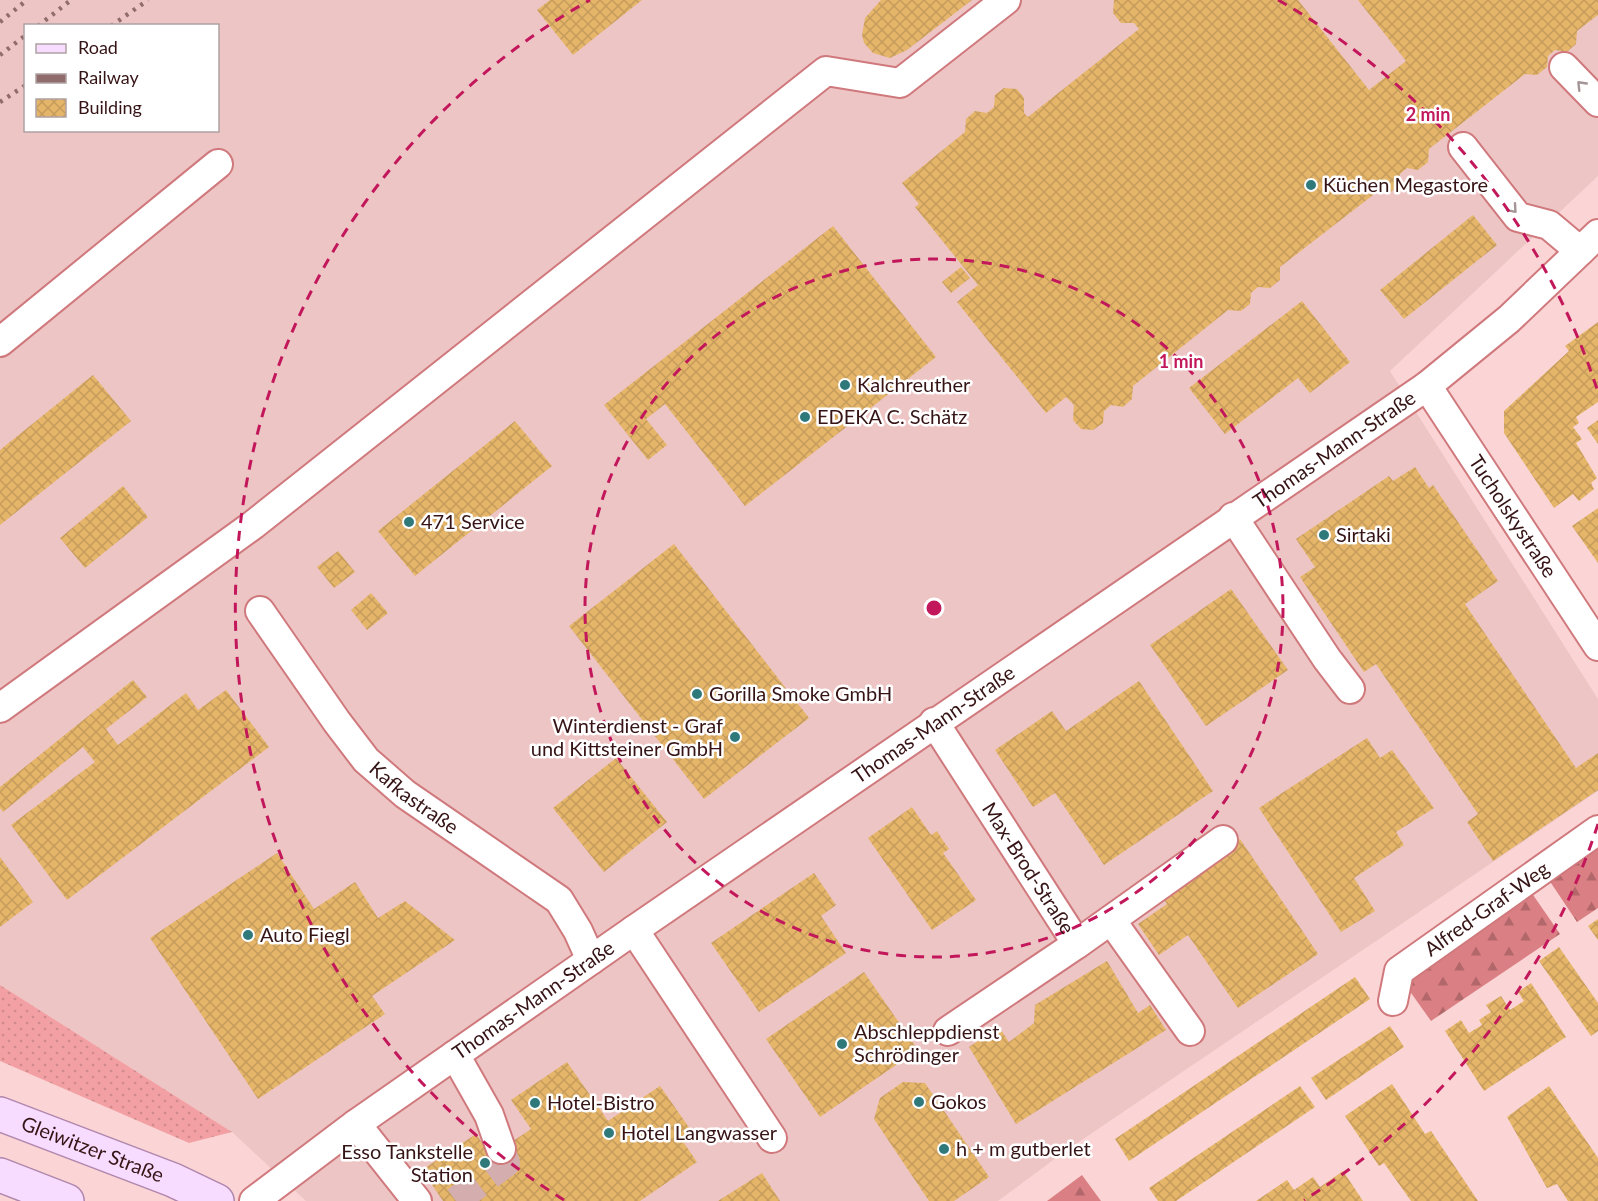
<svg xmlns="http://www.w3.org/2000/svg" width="1598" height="1201" viewBox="0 0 1598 1201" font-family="Lato,sans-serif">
<defs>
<pattern id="grass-dots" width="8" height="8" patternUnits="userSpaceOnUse" patternTransform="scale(1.5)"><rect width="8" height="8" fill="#f2a0a3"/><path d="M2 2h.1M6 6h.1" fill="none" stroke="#d0898c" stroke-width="1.8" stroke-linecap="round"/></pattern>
<pattern id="forest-firs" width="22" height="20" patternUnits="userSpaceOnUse" patternTransform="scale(1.5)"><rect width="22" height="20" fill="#da7f83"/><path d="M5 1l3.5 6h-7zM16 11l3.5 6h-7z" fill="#b2676a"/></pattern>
<pattern id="building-cross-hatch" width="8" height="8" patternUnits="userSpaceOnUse" patternTransform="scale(1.5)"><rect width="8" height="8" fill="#e5b66a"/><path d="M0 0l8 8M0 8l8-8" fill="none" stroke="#c59c5b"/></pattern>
</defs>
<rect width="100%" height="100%" fill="#fbd5d5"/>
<path fill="#eec5c5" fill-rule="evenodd" d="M 0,0 L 1598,0 L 1598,176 L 1390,371 L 1598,699 L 1598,791 L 1064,1152 L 998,1201 L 306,1201 L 232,1132 L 0,985 ZM 26,26 L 218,26 L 218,130 L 26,130 Z"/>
<polygon fill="url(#grass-dots)" points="0,985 232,1132 189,1143 0,1061"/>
<g fill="url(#forest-firs)">
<polygon points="1598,843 1598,908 1577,922 1547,877"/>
<polygon points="1529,889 1560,934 1431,1021 1399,976"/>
<polygon points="1082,1175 1101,1201 1047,1201"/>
</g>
<g fill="url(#building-cross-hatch)">
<polygon points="550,0 642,0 573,55 537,10"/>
<polygon points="881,0 972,0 907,50 890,58 873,53 864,43 862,35 865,18"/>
<polygon points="1114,0 1298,0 1369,90 1406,61 1358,0 1598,0 1598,15 1577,31 1576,44 1567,52 1555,50 1548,56 1547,67 1537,75 1525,74 1429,149 1428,162 1418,170 1407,168 1400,174 1399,186 1389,193 1377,192 1280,267 1280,280 1270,288 1258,287 1251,293 1250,304 1241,311 1228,310 1133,386 1132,399 1123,407 1111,405 1104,411 1103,423 1093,430 1081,429 1073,420 1074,405 1066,397 1046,413 957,302 978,285 915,207 919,204 902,183 965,132 966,119 975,111 987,113 994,107 995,95 1004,88 1017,89 1024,98 1024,113 1028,117 1139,29 1134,23 1121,23 1113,13"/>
<polygon points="1473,215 1497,245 1404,319 1380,290"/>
<polygon points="833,226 936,357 745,506 665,404 646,419 667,445 648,460 604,405"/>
<polygon points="961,267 970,278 951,293 942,282"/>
<polygon points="1302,301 1350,362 1310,393 1298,378 1225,434 1189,388"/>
<polygon points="1598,322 1598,402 1576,417 1579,423 1573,427 1582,439 1576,443 1597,478 1591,483 1594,489 1579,501 1573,494 1554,508 1504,433 1504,411 1569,351 1565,346"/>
<polygon points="93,375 131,421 0,525 0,450"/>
<polygon points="1598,420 1598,444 1587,428"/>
<polygon points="515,421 552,466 415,576 378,531"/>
<polygon points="1415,467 1429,488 1433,485 1498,581 1465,604 1576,768 1598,753 1598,790 1493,861 1467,822 1478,814 1376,664 1364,672 1300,577 1315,567 1296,539 1389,476 1393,481"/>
<polygon points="123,486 148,517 85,568 60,538"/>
<polygon points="1598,508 1598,563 1572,526"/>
<polygon points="674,544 809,718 704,799 569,626"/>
<polygon points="338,551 355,572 334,588 317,567"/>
<polygon points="1231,589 1288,670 1206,726 1150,645"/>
<polygon points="371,593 388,613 367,630 351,610"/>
<polygon points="133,680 147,697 106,729 118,745 186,693 198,710 226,690 269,747 67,900 11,825 95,762 83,747 3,812 0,808 0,787"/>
<polygon points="1139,681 1213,791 1104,865 1055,793 1033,807 995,750 1052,711 1066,731"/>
<polygon points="1367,738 1380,758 1392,750 1434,808 1396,832 1404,845 1354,878 1375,911 1341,932 1259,808"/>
<polygon points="616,758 667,822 604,872 553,808"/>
<polygon points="912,807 931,835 937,831 944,842 949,849 943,853 976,900 932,930 868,838"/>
<polygon points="1240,839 1318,954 1238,1008 1188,935 1159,955 1138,924 1167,904 1160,894"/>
<polygon points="277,853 314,909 355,882 378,918 405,901 455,940 372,996 385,1014 258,1099 150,938"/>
<polygon points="0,857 33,902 0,927"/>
<polygon points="814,873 836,905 821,916 846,953 759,1012 711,943"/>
<polygon points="1598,919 1598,940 1588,926"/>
<polygon points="1559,947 1598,1003 1598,1031 1591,1036 1539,961"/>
<polygon points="1107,961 1138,1013 1150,1005 1166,1030 1016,1124 969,1047 999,1027 1009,1042 1034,1023 1035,1005"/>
<polygon points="864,972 918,1050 820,1117 766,1039"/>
<polygon points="1355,977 1370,999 1129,1161 1115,1139"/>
<polygon points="1531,983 1566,1037 1484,1091 1445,1031 1461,1020 1469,1033 1482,1025 1479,1020 1491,1012 1486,1005 1501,996 1510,1010 1524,1001 1518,992"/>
<polygon points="1390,1026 1404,1047 1326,1100 1311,1078"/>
<polygon points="567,1062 608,1121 660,1086 695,1136 684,1143 697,1162 640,1201 443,1201 422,1170 476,1134 491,1156 531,1129 511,1100"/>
<polygon points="903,1082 925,1083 989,1177 954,1201 929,1201 874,1119 880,1098"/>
<polygon points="1392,1084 1425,1134 1431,1131 1478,1201 1411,1201 1384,1163 1379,1166 1345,1116"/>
<polygon points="1300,1086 1315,1107 1176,1201 1158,1201 1149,1188"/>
<polygon points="1549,1086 1598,1158 1598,1201 1568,1201 1557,1184 1547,1188 1507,1117"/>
<polygon points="1343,1171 1363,1201 1256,1201 1287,1180 1294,1190 1313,1177 1320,1187"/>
<polygon points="762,1173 780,1201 718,1201"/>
</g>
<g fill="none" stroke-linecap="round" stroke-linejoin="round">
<polyline stroke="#d4aeaf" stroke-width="28" stroke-dasharray="28 14" stroke-linecap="butt" points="456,1201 506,1163 501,1149"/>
<defs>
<g id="minor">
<polyline points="1564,67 1598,102"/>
<polyline points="1463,147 1518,217 1549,225 1580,251"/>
<polyline points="0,342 218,164"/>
<path id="s1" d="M 1427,386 L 1598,646"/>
<polyline points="1233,517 1327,659 1350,689"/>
<path id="s2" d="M 260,611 L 337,722 L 366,760 L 405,794 L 559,900 L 578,931 L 591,960"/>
<polyline points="0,708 253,525 826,71 900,83 1006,0"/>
<path id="s3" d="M 934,722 L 1077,944 L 948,1031"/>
<polyline points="1111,920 1190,1031"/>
<polyline points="634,930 772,1138"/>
<polyline points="1077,944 1223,840"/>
<path id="s4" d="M 1393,1001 L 1399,971 L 1598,830"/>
<polyline points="455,1055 489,1115 501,1149"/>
<polyline points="356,1124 417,1201"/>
<path id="s5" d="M 254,1201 L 356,1124 L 634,930 L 1427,386 L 1509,319 L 1598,234"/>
</g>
<g id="major">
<path id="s6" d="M 0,1114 L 173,1180 L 217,1201"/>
<polyline points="0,1175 67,1201"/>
</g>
</defs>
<use href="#minor" stroke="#d0797d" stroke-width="32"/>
<use href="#major" stroke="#b086ad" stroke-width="36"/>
<use href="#minor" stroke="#fff" stroke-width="28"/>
<use href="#major" stroke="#f7dcff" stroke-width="33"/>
<g stroke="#906c6d" stroke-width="4.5" stroke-dasharray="3 6" stroke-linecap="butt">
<polyline points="0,22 27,0"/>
<polyline points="38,26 71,0"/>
<polyline points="111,26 148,0"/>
<polyline points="0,55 26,35"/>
<polyline points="0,102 26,85"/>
</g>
</g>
<defs><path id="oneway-chevron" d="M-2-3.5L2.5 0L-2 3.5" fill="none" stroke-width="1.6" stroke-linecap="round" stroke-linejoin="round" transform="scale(1.5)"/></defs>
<g stroke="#a59596">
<use href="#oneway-chevron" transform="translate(1581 85) rotate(-134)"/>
<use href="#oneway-chevron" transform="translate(1513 209) rotate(49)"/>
</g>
<g fill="none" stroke="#c2185b" stroke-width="3" stroke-dasharray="10 8">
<circle cx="934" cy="608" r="349"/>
<path d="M1598 824A698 698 0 0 1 1304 1200M564 1200A698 698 0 0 1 590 0M1278 0A698 698 0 0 1 1598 392"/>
</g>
<g fill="#2f797b" stroke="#fff" stroke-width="2">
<circle cx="1311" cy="185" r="6"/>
<circle cx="845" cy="385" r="6"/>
<circle cx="805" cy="417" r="6"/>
<circle cx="409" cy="522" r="6"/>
<circle cx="1324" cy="535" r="6"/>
<circle cx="697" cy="694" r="6"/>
<circle cx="735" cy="737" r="6"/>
<circle cx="248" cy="935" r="6"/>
<circle cx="842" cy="1044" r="6"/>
<circle cx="919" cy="1102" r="6"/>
<circle cx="535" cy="1103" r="6"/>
<circle cx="609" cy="1133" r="6"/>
<circle cx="944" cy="1149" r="6"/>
<circle cx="485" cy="1163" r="6"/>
</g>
<g text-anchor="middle" stroke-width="5" stroke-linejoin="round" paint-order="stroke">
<g font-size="20" fill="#361416" stroke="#fff" text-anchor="start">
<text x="1323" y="192">Küchen Megastore</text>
<text x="857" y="392">Kalchreuther</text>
<text x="817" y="424">EDEKA C. Schätz</text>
<text x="421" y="529">471 Service</text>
<text x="1336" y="542">Sirtaki</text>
<text x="709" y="701">Gorilla Smoke GmbH</text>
<text x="723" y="733" text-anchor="end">Winterdienst - Graf<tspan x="723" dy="23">und Kittsteiner GmbH</tspan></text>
<text x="260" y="942">Auto Fiegl</text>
<text x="854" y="1039">Abschleppdienst<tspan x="854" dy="23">Schrödinger</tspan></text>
<text x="931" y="1109">Gokos</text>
<text x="547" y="1110">Hotel-Bistro</text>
<text x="621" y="1140">Hotel Langwasser</text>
<text x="956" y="1156">h + m gutberlet</text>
<text x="473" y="1159" text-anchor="end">Esso Tankstelle<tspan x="473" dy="23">Station</tspan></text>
</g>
<g font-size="20" fill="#361416" stroke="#fff">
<text dy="7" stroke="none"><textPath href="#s5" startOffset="1316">Thomas-Mann-Straße</textPath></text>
<text dy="7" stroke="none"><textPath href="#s1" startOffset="156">Tucholskystraße</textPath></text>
<text dy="7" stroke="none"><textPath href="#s5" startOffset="830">Thomas-Mann-Straße</textPath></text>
<text dy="7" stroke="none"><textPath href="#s2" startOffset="244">Kafkastraße</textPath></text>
<text dy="7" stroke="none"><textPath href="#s3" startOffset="174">Max-Brod-Straße</textPath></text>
<text dy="7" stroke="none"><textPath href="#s4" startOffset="138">Alfred-Graf-Weg</textPath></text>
<text dy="7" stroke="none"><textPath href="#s5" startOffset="344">Thomas-Mann-Straße</textPath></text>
<text dy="7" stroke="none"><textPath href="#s6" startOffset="99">Gleiwitzer Straße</textPath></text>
</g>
</g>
<circle cx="934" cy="608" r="9" fill="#c2185b" stroke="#fff" stroke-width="3"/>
<g font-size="18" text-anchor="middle" font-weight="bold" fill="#c2185b" stroke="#fff" stroke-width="5" stroke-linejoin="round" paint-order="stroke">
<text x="1428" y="121">2 min</text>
<text x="1181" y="368">1 min</text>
</g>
<rect x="24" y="24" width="195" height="108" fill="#ffffff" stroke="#afa1a2" stroke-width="1.5"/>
<rect x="36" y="44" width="30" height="9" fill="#f7dcff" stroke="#afa1a2" stroke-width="1.5"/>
<text x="78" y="54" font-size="18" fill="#361416">Road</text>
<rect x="36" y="74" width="30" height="9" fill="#906c6d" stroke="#afa1a2" stroke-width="1.5"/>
<text x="78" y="84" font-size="18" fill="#361416">Railway</text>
<rect x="36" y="99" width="30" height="18" fill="url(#building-cross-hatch)" stroke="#afa1a2" stroke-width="1.5"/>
<text x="78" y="114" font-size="18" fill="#361416">Building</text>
</svg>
